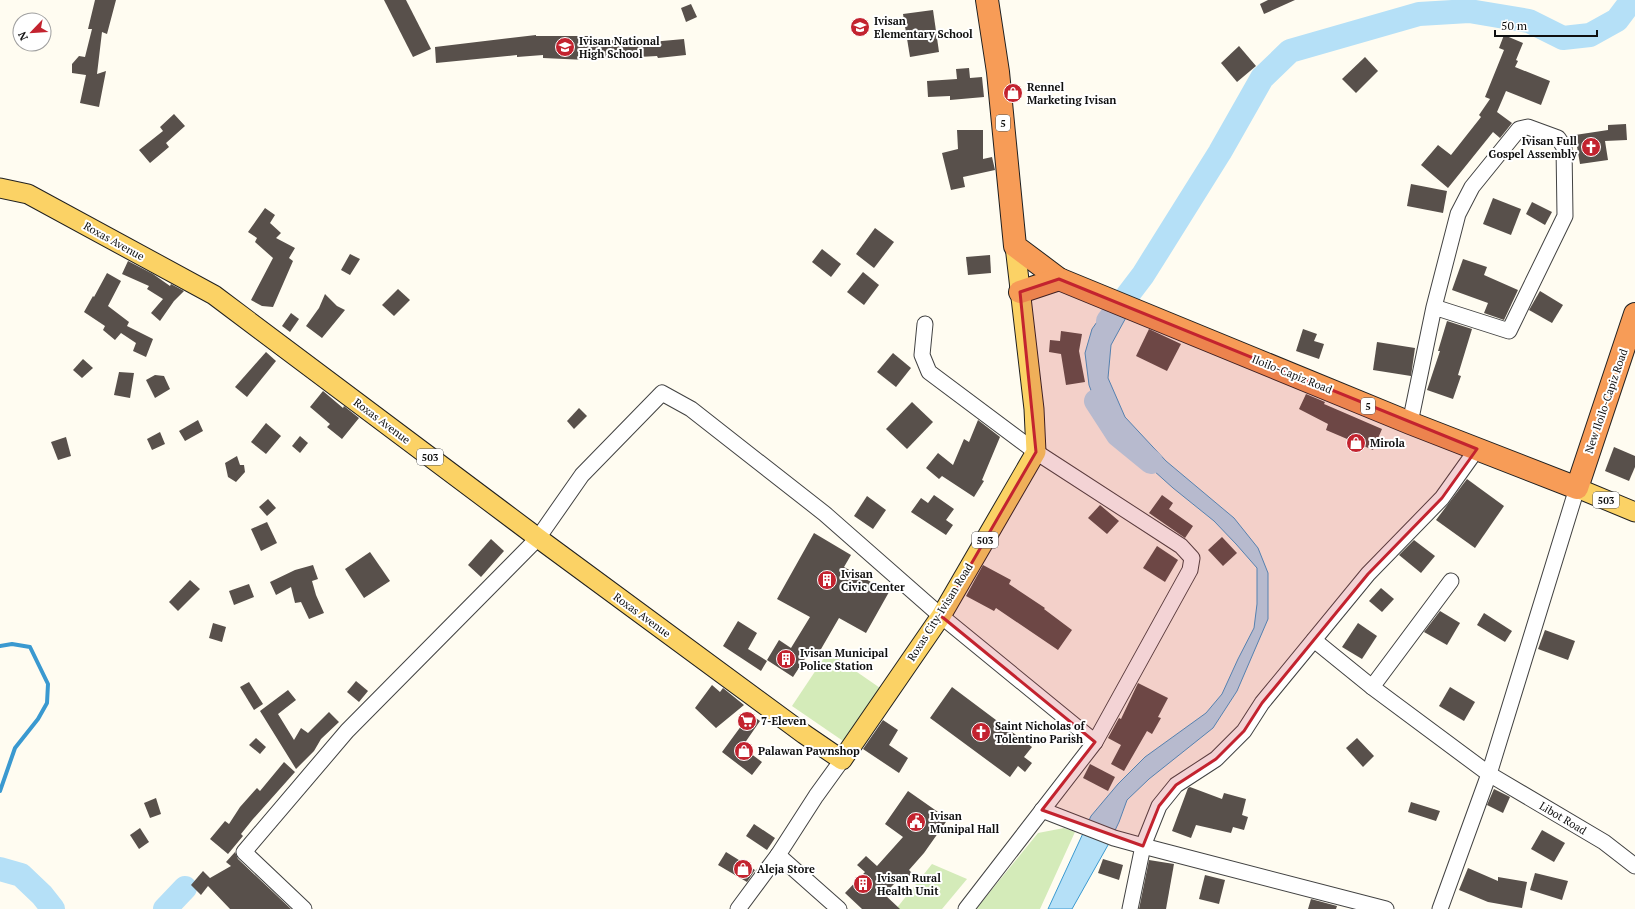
<svg xmlns="http://www.w3.org/2000/svg" width="1635" height="909" viewBox="0 0 1635 909" font-family="'PT Serif',serif">
<rect width="100%" height="100%" fill="#fffcf1"/>
<g fill="#d4ebb9">
<polygon points="828,652 883,690 846,743 792,706"/>
<polygon points="1064,828 1075,832 1040,909 976,909 1038,833"/>
<polygon points="932,864 967,879 942,909 896,909"/>
</g>
<polygon fill="#b5e0f7" stroke="#3a99d0" points="1109,305 1129,312 1111,345 1108,378 1125,417 1166,461 1234,518 1258,548 1268,573 1268,619 1237,691 1213,728 1149,779 1127,800 1119,822 1108,845 1072,909 1048,909 1091,816 1118,784 1145,757 1206,713 1222,694 1238,659 1254,628 1257,604 1257,568 1236,544 1214,521 1173,488 1143,461 1099,412 1089,385 1085,353 1092,329"/>
<g fill="none" stroke-linecap="round" stroke-linejoin="round">
<polyline stroke="#3a99d0" stroke-width="4" points="0,646 12,644 30,647 48,684 47,703 38,719 15,748 0,791"/>
<g stroke="#b5e0f7" stroke-width="24">
<polyline points="1108,321 1143,275 1220,152 1262,78 1290,51 1419,14 1469,11 1529,21 1563,38 1590,35 1617,20 1632,0"/>
<polyline points="1096,401 1118,435 1151,462"/>
<polyline points="0,869 21,875 42,895 53,909"/>
<polyline points="165,909 185,888"/>
</g>
</g>
<g fill="#58504b">
<polygon points="95,0 116,0 107,34 102,32 97,74 106,71 99,107 80,103 86,75 72,73 72,64 79,56 85,57 92,29 88,29"/>
<polygon points="384,0 406,0 431,49 413,57"/>
<polygon points="1268,0 1295,0 1264,14 1260,4"/>
<polygon points="691,4 697,17 686,22 681,8"/>
<polygon points="933,10 939,52 910,57 903,14"/>
<polygon points="536,35 536,36 589,36 590,41 639,39 640,43 684,39 686,55 658,58 657,56 586,60 543,58 543,55 517,57 517,55 436,63 435,47"/>
<polygon points="1504,35 1523,43 1516,60 1518,61 1515,67 1550,81 1541,105 1506,91 1497,112 1512,123 1500,138 1493,132 1448,188 1421,165 1438,145 1451,155 1481,117 1479,115 1490,99 1485,97 1504,50 1499,48"/>
<polygon points="1239,46 1256,66 1237,82 1221,63"/>
<polygon points="1365,57 1378,71 1356,93 1342,79"/>
<polygon points="969,68 970,78 982,77 984,97 950,100 950,96 928,97 927,81 957,79 956,69"/>
<polygon points="174,114 185,126 166,143 169,147 150,163 139,150 163,131 160,127"/>
<polygon points="1626,124 1627,140 1605,141 1608,160 1580,164 1575,135 1608,130 1608,125"/>
<polygon points="957,130 983,130 983,159 992,157 995,170 963,177 965,187 951,190 942,153 958,149"/>
<polygon points="1411,184 1447,191 1443,213 1407,206"/>
<polygon points="1493,198 1521,209 1511,235 1483,224"/>
<polygon points="1532,202 1552,212 1545,225 1526,214"/>
<polygon points="265,208 275,215 270,223 281,233 276,238 295,248 289,258 293,261 273,307 262,306 251,300 273,258 255,242 257,238 248,232"/>
<polygon points="875,228 894,242 874,268 856,254"/>
<polygon points="822,249 841,264 831,277 812,262"/>
<polygon points="350,254 360,259 350,275 341,270"/>
<polygon points="990,255 991,273 968,275 966,257"/>
<polygon points="1463,259 1487,267 1484,275 1518,290 1504,320 1484,313 1488,303 1452,290"/>
<polygon points="128,261 153,274 170,286 171,284 184,291 174,301 160,321 151,313 163,299 147,289 149,286 122,274"/>
<polygon points="863,272 879,285 864,305 847,292"/>
<polygon points="107,273 121,281 108,306 129,322 127,326 153,339 146,357 133,351 136,343 121,333 115,340 103,330 105,326 84,312 93,296 94,297"/>
<polygon points="398,289 410,300 394,316 382,305"/>
<polygon points="1540,291 1563,305 1552,323 1529,310"/>
<polygon points="325,294 337,306 345,310 322,338 306,326 319,308"/>
<polygon points="291,313 299,319 290,332 282,326"/>
<polygon points="1447,321 1472,329 1458,375 1461,376 1453,399 1427,390 1440,351 1438,351"/>
<polygon points="1149,329 1181,344 1167,371 1136,356"/>
<polygon points="1303,329 1317,334 1314,341 1324,344 1319,359 1296,351"/>
<polygon points="1061,331 1082,334 1079,351 1085,382 1066,385 1061,354 1049,352 1050,340 1060,341"/>
<polygon points="1377,342 1415,348 1411,376 1373,370"/>
<polygon points="266,352 276,361 247,397 235,387"/>
<polygon points="893,353 911,368 896,387 877,372"/>
<polygon points="83,359 93,368 82,378 73,370"/>
<polygon points="119,372 134,373 130,398 114,395"/>
<polygon points="155,375 164,376 170,389 155,398 146,380"/>
<polygon points="323,391 343,408 344,406 359,418 342,439 327,427 330,424 310,407"/>
<polygon points="1306,394 1325,402 1324,404 1382,429 1373,450 1326,430 1328,424 1299,409"/>
<polygon points="912,402 933,422 907,449 886,429"/>
<polygon points="579,408 587,416 574,429 567,421"/>
<polygon points="198,420 203,431 185,441 179,431"/>
<polygon points="978,420 1000,437 982,480 984,481 974,497 942,476 939,479 926,468 938,453 953,465 964,439 969,442"/>
<polygon points="266,423 281,436 266,454 251,442"/>
<polygon points="160,432 165,444 152,450 147,439"/>
<polygon points="300,436 308,443 300,453 292,446"/>
<polygon points="66,437 71,456 58,460 51,442"/>
<polygon points="1614,447 1635,456 1635,467 1629,481 1605,471"/>
<polygon points="237,456 240,465 244,465 245,472 236,482 228,477 225,463"/>
<polygon points="1467,479 1504,506 1475,548 1436,520"/>
<polygon points="934,495 954,509 946,520 953,525 946,535 911,512 921,498 928,503"/>
<polygon points="1162,495 1173,503 1169,509 1193,526 1185,538 1149,513"/>
<polygon points="867,496 886,510 873,529 854,516"/>
<polygon points="268,499 276,508 267,516 259,507"/>
<polygon points="1100,505 1119,521 1107,534 1088,518"/>
<polygon points="267,522 277,543 261,551 251,529"/>
<polygon points="814,533 851,555 844,567 889,592 866,633 839,618 817,656 810,651 793,677 767,660 779,640 791,648 810,617 777,599"/>
<polygon points="1222,537 1237,553 1223,566 1208,550"/>
<polygon points="491,539 504,551 481,577 468,565"/>
<polygon points="1414,540 1435,556 1421,573 1399,555"/>
<polygon points="1157,546 1178,560 1165,582 1143,568"/>
<polygon points="370,552 390,581 364,598 345,569"/>
<polygon points="313,565 318,579 312,581 316,595 324,613 309,619 301,602 295,603 291,587 276,595 270,582 295,570"/>
<polygon points="983,565 1011,580 1009,584 1045,608 1044,609 1072,630 1058,650 996,608 994,611 966,596"/>
<polygon points="190,580 200,589 178,611 169,602"/>
<polygon points="249,584 254,597 234,605 229,591"/>
<polygon points="1381,588 1394,599 1382,612 1369,601"/>
<polygon points="1440,611 1460,623 1447,645 1424,632"/>
<polygon points="1484,613 1512,631 1505,642 1477,625"/>
<polygon points="738,621 757,633 748,649 767,661 761,671 723,646"/>
<polygon points="213,623 226,627 222,642 209,638"/>
<polygon points="1358,623 1377,636 1362,659 1342,647"/>
<polygon points="1545,630 1575,641 1568,660 1538,649"/>
<polygon points="356,681 368,691 359,702 347,692"/>
<polygon points="249,682 263,704 254,710 240,687"/>
<polygon points="1138,683 1168,698 1158,717 1161,718 1152,734 1147,731 1124,771 1111,764 1121,745 1108,738 1119,718 1121,719"/>
<polygon points="712,685 720,692 723,688 744,705 716,728 695,708"/>
<polygon points="952,687 1032,747 1024,757 1032,763 1025,772 1018,766 1010,777 930,718"/>
<polygon points="1450,687 1475,702 1464,721 1439,706"/>
<polygon points="288,690 296,700 278,714 294,740 301,728 308,733 329,712 339,722 321,739 314,751 296,769 260,711"/>
<polygon points="750,714 760,721 742,747 762,762 752,775 722,752"/>
<polygon points="883,720 898,730 889,745 908,758 899,773 863,749"/>
<polygon points="256,738 266,747 260,754 249,745"/>
<polygon points="1357,738 1374,756 1363,767 1346,748"/>
<polygon points="284,762 295,772 253,819 241,834 243,836 228,854 210,839 225,821 229,824 240,807 257,788 260,791"/>
<polygon points="1090,764 1115,777 1108,791 1083,778"/>
<polygon points="1190,787 1222,799 1224,793 1246,799 1242,815 1248,817 1244,830 1233,827 1231,833 1196,825 1191,838 1172,831 1188,788"/>
<polygon points="1494,789 1510,797 1503,813 1487,805"/>
<polygon points="908,791 948,819 924,853 909,870 912,873 903,883 899,879 884,894 900,909 862,909 845,893 865,872 857,865 866,856 877,866 903,837 885,824"/>
<polygon points="156,798 161,814 150,818 144,803"/>
<polygon points="1411,802 1440,811 1436,821 1408,812"/>
<polygon points="754,824 775,838 767,850 746,836"/>
<polygon points="140,828 149,842 139,849 130,835"/>
<polygon points="1542,830 1565,843 1554,862 1531,849"/>
<polygon points="235,852 238,859 291,909 230,909 208,886 201,895 191,885 203,871 210,878 231,866 226,862"/>
<polygon points="726,852 755,870 747,882 718,865"/>
<polygon points="1103,859 1123,865 1119,880 1098,873"/>
<polygon points="1149,860 1174,864 1166,909 1139,909"/>
<polygon points="1468,868 1498,881 1498,877 1527,882 1522,908 1488,902 1459,890"/>
<polygon points="1535,873 1568,881 1562,900 1530,890"/>
<polygon points="1205,875 1225,880 1219,904 1199,899"/>
<polygon points="1311,899 1337,906 1336,909 1308,909"/>
</g>
<g fill="none" stroke-linecap="round" stroke-linejoin="round">
<defs>
<g id="minor">
<polyline points="925,324 922,355 929,372 1036,452 1181,546 1192,558 1190,570 1095,742 966,909"/>
<polyline points="1410,423 1434,307 1458,214 1472,187 1519,129 1528,127 1558,138 1564,147 1565,216 1509,331 1434,307"/>
<polyline points="1314,640 1372,687 1489,774 1604,842 1635,866"/>
<polyline points="1372,687 1451,581"/>
<polyline points="1042,810 1114,838 1143,846 1386,909"/>
<polyline points="778,855 839,909"/>
<polyline points="304,909 244,852 347,731 538,538 582,475 662,393 691,409 825,514 941,616 1095,742"/>
<polyline points="738,909 778,855 816,796 842,760"/>
<polyline points="1130,909 1143,846 1159,806 1176,785 1216,759 1244,731 1262,703 1368,574 1442,498 1477,449"/>
<polyline points="1440,909 1489,774 1577,488"/>
</g>
<g id="major">
<polyline points="0,188 28,194 214,295 538,538 804,734 842,760 941,616 1036,452 1034,409 1015,246"/>
<polyline points="1577,488 1635,512"/>
</g>
<g id="highway">
<polyline points="987,0 998,72 1015,246 1059,279 1410,423 1577,488 1635,314"/>
<polyline points="1020,292 1059,279"/>
</g>
</defs>
<use href="#minor" stroke="#424242" stroke-width="17"/>
<use href="#major" stroke="#202020" stroke-width="21"/>
<use href="#highway" stroke="#202020" stroke-width="24"/>
<use href="#minor" stroke="#fff" stroke-width="15"/>
<use href="#major" stroke="#fbd265" stroke-width="19"/>
<use href="#highway" stroke="#f79c57" stroke-width="22"/>
</g>
<path fill="#c3232f" fill-opacity="0.2" stroke="#c3232f" stroke-width="3" stroke-linejoin="round" d="M 1059,279 L 1477,449 L 1442,498 L 1368,574 L 1262,703 L 1244,731 L 1216,759 L 1176,785 L 1159,806 L 1143,846 L 1042,810 L 1095,742 L 941,616 L 1036,452 L 1020,292 Z"/>
<defs>
<symbol id="school-disc" viewBox="-11 -11 22 22"><circle r="9.5" fill="#c3232f" stroke="#fff"/><path d="M0-5L7-2L0 1L-7-2ZM-4 1L0 2.5L4 1V4Q0 6-4 4Z" fill="#fff"/></symbol>
<symbol id="shop-disc" viewBox="-11 -11 22 22"><circle r="9.5" fill="#c3232f" stroke="#fff"/><path d="M-5-2.5h2.3a2.7 3.5 0 0 1 5.4 0H5L5.5 6h-11ZM-1.5-2.5h3a1.5 2.3 0 0 0-3 0Z" fill="#fff"/></symbol>
<symbol id="church-disc" viewBox="-11 -11 22 22"><circle r="9.5" fill="#c3232f" stroke="#fff"/><path d="M-1.2-6h2.4v3.5h3.3v2.4h-3.3V6h-2.4V-.1h-3.3v-2.4h3.3Z" fill="#fff"/></symbol>
<symbol id="building-disc" viewBox="-11 -11 22 22"><circle r="9.5" fill="#c3232f" stroke="#fff"/><path d="M-4-6H4V6H1V3H-1V6H-4ZM-2.5-4.3h1.7v1.8h-1.7ZM.8-4.3h1.7v1.8H.8ZM-2.5-1h1.7V.8h-1.7ZM.8-1h1.7V.8H.8Z" fill="#fff"/></symbol>
<symbol id="supermarket-disc" viewBox="-11 -11 22 22"><circle r="9.5" fill="#c3232f" stroke="#fff"/><path d="M-6-5.5h2.5l.6 2H6L4.5 2H-2.5L-4.4-4H-6ZM-1.5 3.2a1.3 1.3 0 1 0 .1 0ZM3 3.2a1.3 1.3 0 1 0 .1 0Z" fill="#fff"/></symbol>
<symbol id="civic-disc" viewBox="-11 -11 22 22"><circle r="9.5" fill="#c3232f" stroke="#fff"/><path d="M-.6-6.5H3V-4.5H.6V-3L4-1V1h2V6H-6V1h2V-1L-.6-3ZM-1.2 2.5V6h2.4V2.5Z" fill="#fff"/></symbol>
</defs>
<g fill-rule="evenodd">
<use href="#school-disc" x="849" y="16" width="22" height="22"/>
<use href="#school-disc" x="554" y="36" width="22" height="22"/>
<use href="#shop-disc" x="1002" y="82" width="22" height="22"/>
<use href="#church-disc" x="1580" y="136" width="22" height="22"/>
<use href="#shop-disc" x="1345" y="432" width="22" height="22"/>
<use href="#building-disc" x="816" y="569" width="22" height="22"/>
<use href="#building-disc" x="775" y="648" width="22" height="22"/>
<use href="#supermarket-disc" x="736" y="710" width="22" height="22"/>
<use href="#church-disc" x="970" y="721" width="22" height="22"/>
<use href="#shop-disc" x="733" y="740" width="22" height="22"/>
<use href="#civic-disc" x="905" y="811" width="22" height="22"/>
<use href="#shop-disc" x="732" y="858" width="22" height="22"/>
<use href="#building-disc" x="852" y="873" width="22" height="22"/>
</g>
<g text-anchor="middle" stroke-width="4" stroke-linejoin="round" paint-order="stroke">
<g fill="#fff" stroke="#575757" stroke-width="1">
<rect x="996" y="115" width="14" height="16" rx="3"/>
<rect x="1361" y="398" width="14" height="16" rx="3"/>
<rect x="417" y="449" width="26" height="16" rx="3"/>
<rect x="1593" y="492" width="26" height="16" rx="3"/>
<rect x="972" y="532" width="26" height="16" rx="3"/>
</g>
<g font-size="10" font-weight="bold" fill="#0f0f0f">
<text x="1003" y="127">5</text>
<text x="1368" y="410">5</text>
<text x="430" y="461">503</text>
<text x="1606" y="504">503</text>
<text x="985" y="544">503</text>
</g>
<g font-size="11" font-weight="bold" fill="#0f0f0f" stroke="#fff" text-anchor="start">
<text x="874" y="25">Ivisan<tspan x="874" dy="13">Elementary School</tspan></text>
<text x="579" y="45">Ivisan National<tspan x="579" dy="13">High School</tspan></text>
<text x="1027" y="91">Rennel<tspan x="1027" dy="13">Marketing Ivisan</tspan></text>
<text x="1577" y="145" text-anchor="end">Ivisan Full<tspan x="1577" dy="13">Gospel Assembly</tspan></text>
<text x="1370" y="447">Mirola</text>
<text x="841" y="578">Ivisan<tspan x="841" dy="13">Civic Center</tspan></text>
<text x="800" y="657">Ivisan Municipal<tspan x="800" dy="13">Police Station</tspan></text>
<text x="761" y="725">7-Eleven</text>
<text x="995" y="730">Saint Nicholas of<tspan x="995" dy="13">Tolentino Parish</tspan></text>
<text x="758" y="755">Palawan Pawnshop</text>
<text x="930" y="820">Ivisan<tspan x="930" dy="13">Munipal Hall</tspan></text>
<text x="757" y="873">Aleja Store</text>
<text x="877" y="882">Ivisan Rural<tspan x="877" dy="13">Health Unit</tspan></text>
</g>
<g font-size="11" fill="#0f0f0f" stroke="#fff">
<text transform="translate(114 241) rotate(29)" y="4">Roxas Avenue</text>
<text transform="translate(1292 374) rotate(22)" y="4">Iloilo-Capiz Road</text>
<text transform="translate(1606 401) rotate(-71)" y="4">New Iloilo-Capiz Road</text>
<text transform="translate(382 421) rotate(37)" y="4">Roxas Avenue</text>
<text transform="translate(940 612) rotate(-58)" y="4">Roxas City-Ivisan Road</text>
<text transform="translate(642 615) rotate(36)" y="4">Roxas Avenue</text>
<text transform="translate(1563 818) rotate(31)" y="4">Libot Road</text>
</g>
</g>
<g transform="translate(32 32) rotate(245)"><circle r="19" fill="#ffffff" stroke="#9f9f9f"/>
<path d="M0-3L7 15L0 10L-7 15Z" fill="#c3232f"/>
<text y="-6" font-size="11" font-weight="bold" text-anchor="middle" fill="#0f0f0f">N</text>
</g>
<path d="M1495 30v6h102v-6" fill="none" stroke="#0f0f0f" stroke-width="2"/>
<text x="1501" y="30" font-size="12" fill="#0f0f0f" stroke="#ffffff" stroke-width="3" paint-order="stroke">50 m</text>
</svg>
